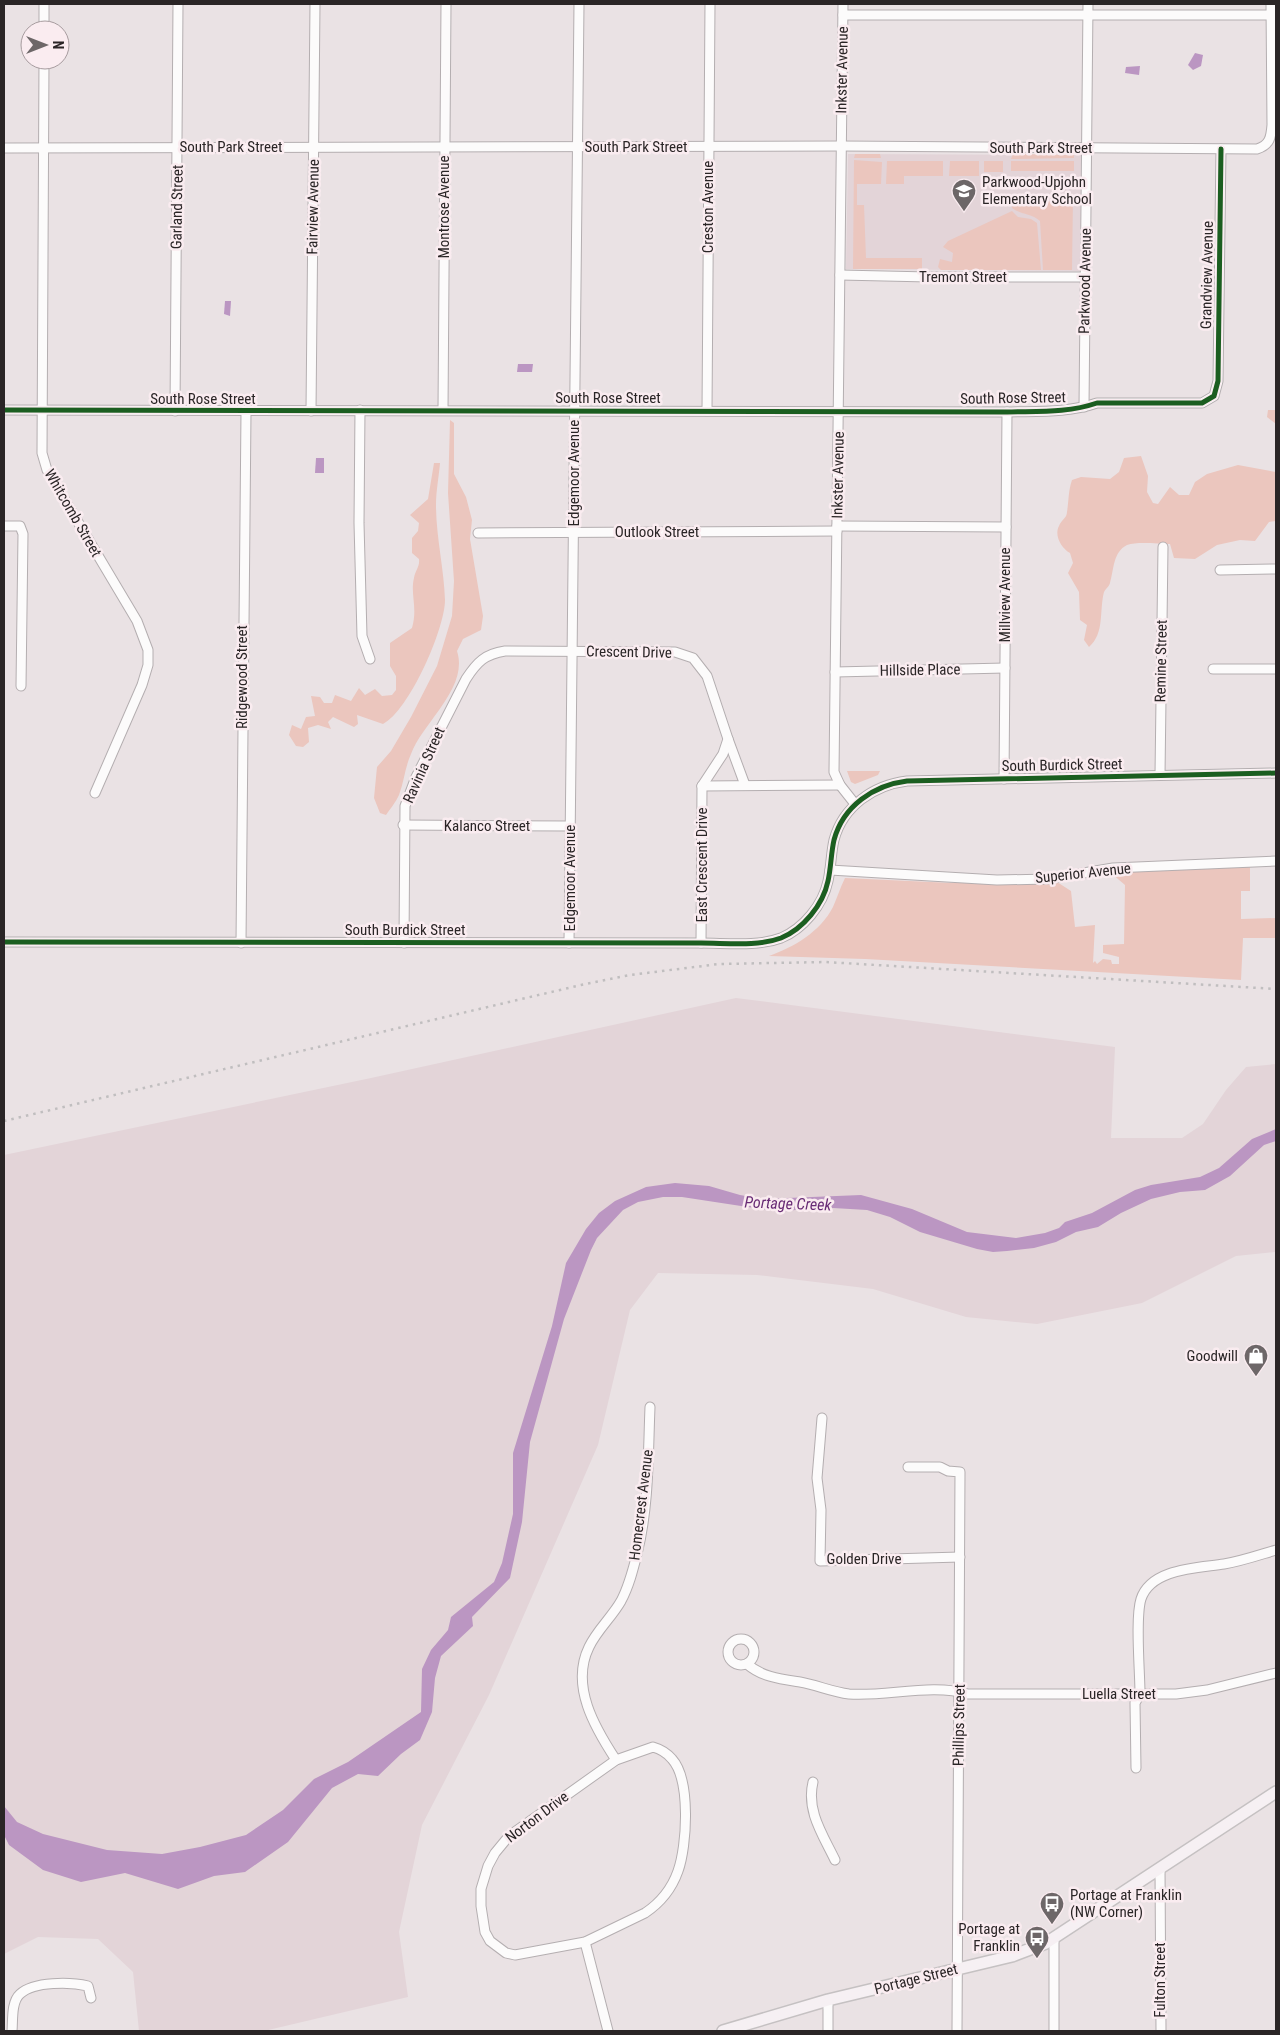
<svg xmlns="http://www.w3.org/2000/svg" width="1280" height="2035" viewBox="0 0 1280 2035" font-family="'Roboto Condensed',sans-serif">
<rect width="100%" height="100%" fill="#eae2e4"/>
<g fill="#e3d4d8">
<polygon points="848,154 1081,155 1080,271 846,269"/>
<polygon points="736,998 1115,1047 1111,1138 1182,1138 1203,1124 1226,1090 1246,1067 1276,1064 1275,1252 1236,1256 1142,1303 1037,1324 966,1317 873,1289 757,1275 658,1273 630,1310 598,1445 489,1695 422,1825 399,1932 408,1997 264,2031 139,2031 133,1972 98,1939 38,1937 4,1954 4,1155 371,1078"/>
</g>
<g fill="#ebc6be">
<polygon points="855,154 880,154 881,158 854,158"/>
<polygon points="1013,154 1074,155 1074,158 1011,159"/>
<polygon points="854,160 882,162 881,184 857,184 857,205 864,205 866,258 922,258 922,269 853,269"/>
<polygon points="887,161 943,161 943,176 904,176 904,184 886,184"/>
<polygon points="950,161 979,161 979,176 949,176"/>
<rect x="984" y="161" width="19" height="11"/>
<rect x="1011" y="161" width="63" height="10"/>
<path d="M 1052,197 L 1073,197 L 1072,270 L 1043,270 L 1040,221 C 1031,213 1021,215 1012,208 L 1015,199 L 1051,201 Z"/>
<polygon points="1012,211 1018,217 1031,219 1037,223 1041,270 941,270 938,267 940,259 952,262 953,253 943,247 948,241"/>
<polygon points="1268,410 1276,410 1276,424 1267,417"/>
<path d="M 450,420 L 454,423 L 454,474 L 466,497 L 472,520 L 470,539 L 483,616 L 481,630 L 463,639 L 457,651 C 469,688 423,722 411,754 C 405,767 404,782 399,795 C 396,802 390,809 386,815 L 380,813 L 374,798 L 377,767 L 391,751 L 411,717 L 437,666 L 452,616 L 454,581 L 448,493 Z"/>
<path d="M 1141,456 L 1148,476 L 1147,492 L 1153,503 L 1158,504 L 1170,487 L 1179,495 L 1189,495 L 1195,482 L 1207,474 L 1238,465 L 1276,472 L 1276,521 L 1269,522 L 1255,541 L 1240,540 L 1217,545 L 1195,559 L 1174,558 L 1170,544 C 1158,544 1138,541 1127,545 C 1113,552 1114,569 1110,583 C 1109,587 1106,588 1104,592 C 1099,611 1105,633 1089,647 L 1084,640 L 1087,625 L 1080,620 L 1079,592 L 1068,573 L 1073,563 L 1070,553 C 1061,548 1054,535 1059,526 C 1061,520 1067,518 1067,512 C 1069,500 1068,492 1072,480 L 1081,477 L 1110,479 L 1119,472 L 1124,458 Z"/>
<path d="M 434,463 L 440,463 C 439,476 436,491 436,505 C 436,537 444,568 445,600 C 445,629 409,711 383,724 L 357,715 L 358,724 L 354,727 L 333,717 L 328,722 L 331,729 L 318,725 L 308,728 L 309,742 L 303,747 L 296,746 L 289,735 L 292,725 L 301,729 L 306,717 L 315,716 L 311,696 L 320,697 L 324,703 L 332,703 L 335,695 L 351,701 L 359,688 L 365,695 L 375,689 L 382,696 L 392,695 L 396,690 L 396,676 L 390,666 L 390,643 L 412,628 C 418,607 410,594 414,578 C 415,571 420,567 419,559 L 412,553 L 412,538 L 418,531 L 419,523 L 410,515 L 428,499 Z"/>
<polygon points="847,771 880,771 878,775 855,784 851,782"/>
<path d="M 1250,865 L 1250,891 L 1241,891 L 1241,919 L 1276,918 L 1276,938 L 1243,938 L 1241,980 L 865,959 L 769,956 C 794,947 820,932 833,907 C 837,898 840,888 845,878 L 952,883 L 1057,882 L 1071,891 L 1075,927 L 1095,925 L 1093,963 L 1095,961 L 1097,964 L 1103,959 L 1111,960 L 1112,964 L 1119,964 L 1119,957 L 1103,953 L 1103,945 L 1124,944 L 1125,885 L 1112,874 L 1112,871 Z"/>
</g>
<g fill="#bb96c2">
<polygon points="1195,53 1203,55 1201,66 1193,70 1188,65"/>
<polygon points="1140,66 1139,75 1125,73 1126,67"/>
<polygon points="225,301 231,301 230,316 224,314"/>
<polygon points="518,364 533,364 532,372 517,372"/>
<polygon points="316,458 324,458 324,473 315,473"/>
<polygon points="1276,1129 1276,1141 1264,1145 1230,1176 1205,1190 1180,1192 1151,1199 1121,1213 1098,1227 1076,1232 1056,1242 1034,1248 1007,1251 993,1252 977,1249 920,1232 890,1217 867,1210 833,1208 822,1210 810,1208 780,1212 682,1197 663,1197 638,1202 623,1210 597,1238 591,1250 564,1319 530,1442 522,1522 510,1578 472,1617 473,1626 441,1656 435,1678 432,1712 420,1740 401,1754 378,1776 358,1774 332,1788 288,1842 245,1872 214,1876 178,1889 125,1873 81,1882 43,1870 9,1845 4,1835 4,1806 17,1822 43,1834 107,1850 162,1854 200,1847 246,1835 283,1810 314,1779 348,1762 421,1712 422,1669 431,1650 448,1630 451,1617 494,1582 502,1563 513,1514 513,1453 552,1326 566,1263 586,1229 599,1213 615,1201 646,1187 675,1183 709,1186 740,1195 763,1199 861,1195 912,1209 967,1232 1016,1238 1045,1233 1059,1228 1065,1222 1092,1213 1135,1190 1151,1185 1200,1177 1219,1168 1252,1139"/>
</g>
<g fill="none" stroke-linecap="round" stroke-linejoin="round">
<defs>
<g id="minor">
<polyline points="843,4 834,772 840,785 855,804"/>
<polyline points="843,15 1275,15"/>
<polyline points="44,30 44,4"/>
<polyline points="44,60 42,453 47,470 137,621 148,650 148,665 142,685 95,793"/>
<path d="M 4,148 L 841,146 L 1257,149 C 1270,145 1271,137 1272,125 L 1271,4"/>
<polyline points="840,275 929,277 1086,277"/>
<polyline points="1084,407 1088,4"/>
<path d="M 4,410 L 1007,412 C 1037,411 1068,413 1097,403 L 1202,403 L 1214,396 L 1218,381 L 1221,149"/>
<polyline points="360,410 359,523 362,636 370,659"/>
<polyline points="443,410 446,4"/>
<polyline points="175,411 178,4"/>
<polyline points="311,411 315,4"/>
<polyline points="707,411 710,4"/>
<polyline points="4,526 20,526 23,534 21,686"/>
<polyline points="837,526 1006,527"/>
<polyline points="478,533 837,531"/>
<polyline points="1220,570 1276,569"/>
<polyline points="1213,669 1276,669"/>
<polyline points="835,672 1005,668"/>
<polyline points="728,739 745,785"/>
<polyline points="1160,775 1163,547"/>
<polyline points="1004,779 1007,412"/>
<polyline points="702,786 840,785"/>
<polyline points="403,825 570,826"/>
<polyline points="830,870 997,880 1048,879 1113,868 1276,861"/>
<path d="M 4,942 L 701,943 C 727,943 757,947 781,938 C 803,929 823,905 828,881 C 831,868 831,853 834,840 C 843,806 874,785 907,781 L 1276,773"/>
<polyline points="241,943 246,412"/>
<path d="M 404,943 L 405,806 L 416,777 L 466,679 C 477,662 485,654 505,651 L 675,652 L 693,658 L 707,676 L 728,739 L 723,754 L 702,786"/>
<polyline points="569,943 579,4"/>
<polyline points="701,943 702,786"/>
<polyline points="822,1418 817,1478 821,1510 820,1561 960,1557"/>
<polyline points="908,1467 940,1467 948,1471 960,1472 957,2031"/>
<circle cx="741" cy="1652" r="13"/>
<path d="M 747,1664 C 762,1677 780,1679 800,1682 C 817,1685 832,1692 849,1694 C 886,1697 932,1683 968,1694 L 1176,1694 L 1207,1690 L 1276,1673"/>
<path d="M 653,1747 C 660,1749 667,1753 672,1759 C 691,1780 687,1846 678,1871 C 672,1888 660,1903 645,1913 L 585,1942 L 515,1955 L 506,1953 L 490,1941 L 485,1932 L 481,1906 L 481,1889 L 488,1866 L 495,1853 L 509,1836 L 616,1760 Z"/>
<path d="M 616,1760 C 595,1728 570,1686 589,1647 C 597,1630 612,1617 621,1601 C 629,1586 633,1570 637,1554 C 649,1507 648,1456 650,1407"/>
<path d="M 1136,1768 L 1135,1703 L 1140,1694 C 1140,1671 1135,1618 1141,1599 C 1151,1568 1199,1568 1224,1564 C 1242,1561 1259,1555 1276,1550"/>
<path d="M 813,1782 C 806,1811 823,1835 835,1860"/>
<polyline points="1160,1868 1161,2031"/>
<polyline points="1054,1938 1054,2031"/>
<polyline points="585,1942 608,2031"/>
<path d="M 12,2031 C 13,2021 11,2002 20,1994 C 34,1981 71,1982 88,1986 L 91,1998"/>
<polyline points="828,2031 828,2000"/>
</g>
<polyline id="major" points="723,2031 828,2000 1012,1956 1046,1943 1276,1792"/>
</defs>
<use href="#minor" stroke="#b4aeb0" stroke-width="11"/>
<use href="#major" stroke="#c5c1c2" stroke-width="14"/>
<use href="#minor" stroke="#fcfbfb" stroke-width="9"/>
<use href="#major" stroke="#f6f0f3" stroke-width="11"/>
<polyline stroke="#c0bebf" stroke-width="2.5" stroke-dasharray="2.5 5" stroke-linecap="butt" points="4,1121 581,985 630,975 719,964 826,962 1276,989"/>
<defs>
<g id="cycleway">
<path d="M 4,410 L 1007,412 C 1037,411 1068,413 1097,403 L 1202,403 L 1214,396 L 1218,381 L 1221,149"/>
<path d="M 4,942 L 701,943 C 727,943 757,947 781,938 C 803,929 823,905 828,881 C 831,868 831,853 834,840 C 843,806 874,785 907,781 L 1276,773"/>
</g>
</defs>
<use href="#cycleway" stroke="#faecf0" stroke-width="8"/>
<use href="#cycleway" stroke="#1b5e20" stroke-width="5"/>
</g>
<defs>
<symbol id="school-pin" viewBox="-11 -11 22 30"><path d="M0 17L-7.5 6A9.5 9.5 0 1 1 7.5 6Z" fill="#6d6768" stroke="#faecf0"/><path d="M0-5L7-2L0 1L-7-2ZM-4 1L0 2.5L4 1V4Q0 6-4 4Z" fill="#fff"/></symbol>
<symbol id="shop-pin" viewBox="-11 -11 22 30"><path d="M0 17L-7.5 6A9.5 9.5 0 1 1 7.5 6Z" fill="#6d6768" stroke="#faecf0"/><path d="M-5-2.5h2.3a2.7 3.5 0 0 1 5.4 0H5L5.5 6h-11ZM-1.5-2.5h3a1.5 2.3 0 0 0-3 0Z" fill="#fff"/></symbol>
<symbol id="bus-pin" viewBox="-11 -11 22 30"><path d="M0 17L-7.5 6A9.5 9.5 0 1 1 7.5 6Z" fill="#6d6768" stroke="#faecf0"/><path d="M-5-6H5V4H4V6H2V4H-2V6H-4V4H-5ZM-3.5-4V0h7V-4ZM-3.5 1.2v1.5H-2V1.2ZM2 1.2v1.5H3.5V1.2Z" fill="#fff"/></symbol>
</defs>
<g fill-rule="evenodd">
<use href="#school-pin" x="950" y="177" width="28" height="38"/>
<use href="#shop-pin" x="1242" y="1342" width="28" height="38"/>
<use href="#bus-pin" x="1038" y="1890" width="28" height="38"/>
<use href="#bus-pin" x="1023" y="1924" width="28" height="38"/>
</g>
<g text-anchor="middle" stroke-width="5" stroke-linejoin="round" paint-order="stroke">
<g font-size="15" fill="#2a2526" stroke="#faecf0">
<text transform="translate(842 70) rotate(-89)" y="5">Inkster Avenue</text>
<text x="231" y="152">South Park Street</text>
<text x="636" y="152">South Park Street</text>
<text x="1041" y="153">South Park Street</text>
<text transform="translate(177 207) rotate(-89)" y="5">Garland Street</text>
<text transform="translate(313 207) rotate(-89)" y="5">Fairview Avenue</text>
<text transform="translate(444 207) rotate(-90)" y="5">Montrose Avenue</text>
<text transform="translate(708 207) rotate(-90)" y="5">Creston Avenue</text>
<text transform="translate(1207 275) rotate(-89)" y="5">Grandview Avenue</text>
<text x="963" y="282">Tremont Street</text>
<text transform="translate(1085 281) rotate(-89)" y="5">Parkwood Avenue</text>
<text x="608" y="403">South Rose Street</text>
<text transform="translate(1013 398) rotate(-1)" y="5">South Rose Street</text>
<text x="203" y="404">South Rose Street</text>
<text transform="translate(574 473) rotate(-90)" y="5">Edgemoor Avenue</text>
<text transform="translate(838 475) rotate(-89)" y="5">Inkster Avenue</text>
<text transform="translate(73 513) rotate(60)" y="5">Whitcomb Street</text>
<text x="657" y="537">Outlook Street</text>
<text transform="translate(1005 595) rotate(-90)" y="5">Millview Avenue</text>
<text transform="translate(629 652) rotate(1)" y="5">Crescent Drive</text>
<text transform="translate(1161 661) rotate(-89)" y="5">Remine Street</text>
<text transform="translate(920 670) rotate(-1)" y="5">Hillside Place</text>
<text transform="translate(242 677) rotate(-90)" y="5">Ridgewood Street</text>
<text transform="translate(424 765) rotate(-66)" y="5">Ravinia Street</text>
<text transform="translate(1062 765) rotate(-1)" y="5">South Burdick Street</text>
<text x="487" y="831">Kalanco Street</text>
<text transform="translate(702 865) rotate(-90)" y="5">East Crescent Drive</text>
<text transform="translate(1083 873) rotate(-6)" y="5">Superior Avenue</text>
<text transform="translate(570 878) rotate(-90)" y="5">Edgemoor Avenue</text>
<text x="405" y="935">South Burdick Street</text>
<text transform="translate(641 1505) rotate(-83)" y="5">Homecrest Avenue</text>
<text x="864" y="1564">Golden Drive</text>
<text x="1119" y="1699">Luella Street</text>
<text transform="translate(959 1725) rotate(-89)" y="5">Phillips Street</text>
<text transform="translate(537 1817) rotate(-37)" y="5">Norton Drive</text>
<text transform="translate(916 1979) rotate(-14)" y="5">Portage Street</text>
<text transform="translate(1160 1980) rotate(-90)" y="5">Fulton Street</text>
</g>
<g font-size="15" fill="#2a2526" stroke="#faecf0" text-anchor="start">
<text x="982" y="187">Parkwood-Upjohn<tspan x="982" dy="17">Elementary School</tspan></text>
<text x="1238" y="1361" text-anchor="end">Goodwill</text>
<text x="1070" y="1900">Portage at Franklin<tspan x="1070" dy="17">(NW Corner)</tspan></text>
<text x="1020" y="1934" text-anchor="end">Portage at<tspan x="1020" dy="17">Franklin</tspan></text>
</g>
<g font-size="16" font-style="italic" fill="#682b75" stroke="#faecf0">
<text transform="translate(788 1203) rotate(2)" y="6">Portage Creek</text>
</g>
</g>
<rect width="1280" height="2035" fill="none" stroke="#2a2526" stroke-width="10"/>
<g transform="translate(45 45) rotate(90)"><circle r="24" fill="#faecf0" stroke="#a79c9f"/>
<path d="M0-4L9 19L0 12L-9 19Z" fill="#6d6768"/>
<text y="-8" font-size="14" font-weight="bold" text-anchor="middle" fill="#2a2526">N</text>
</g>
</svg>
